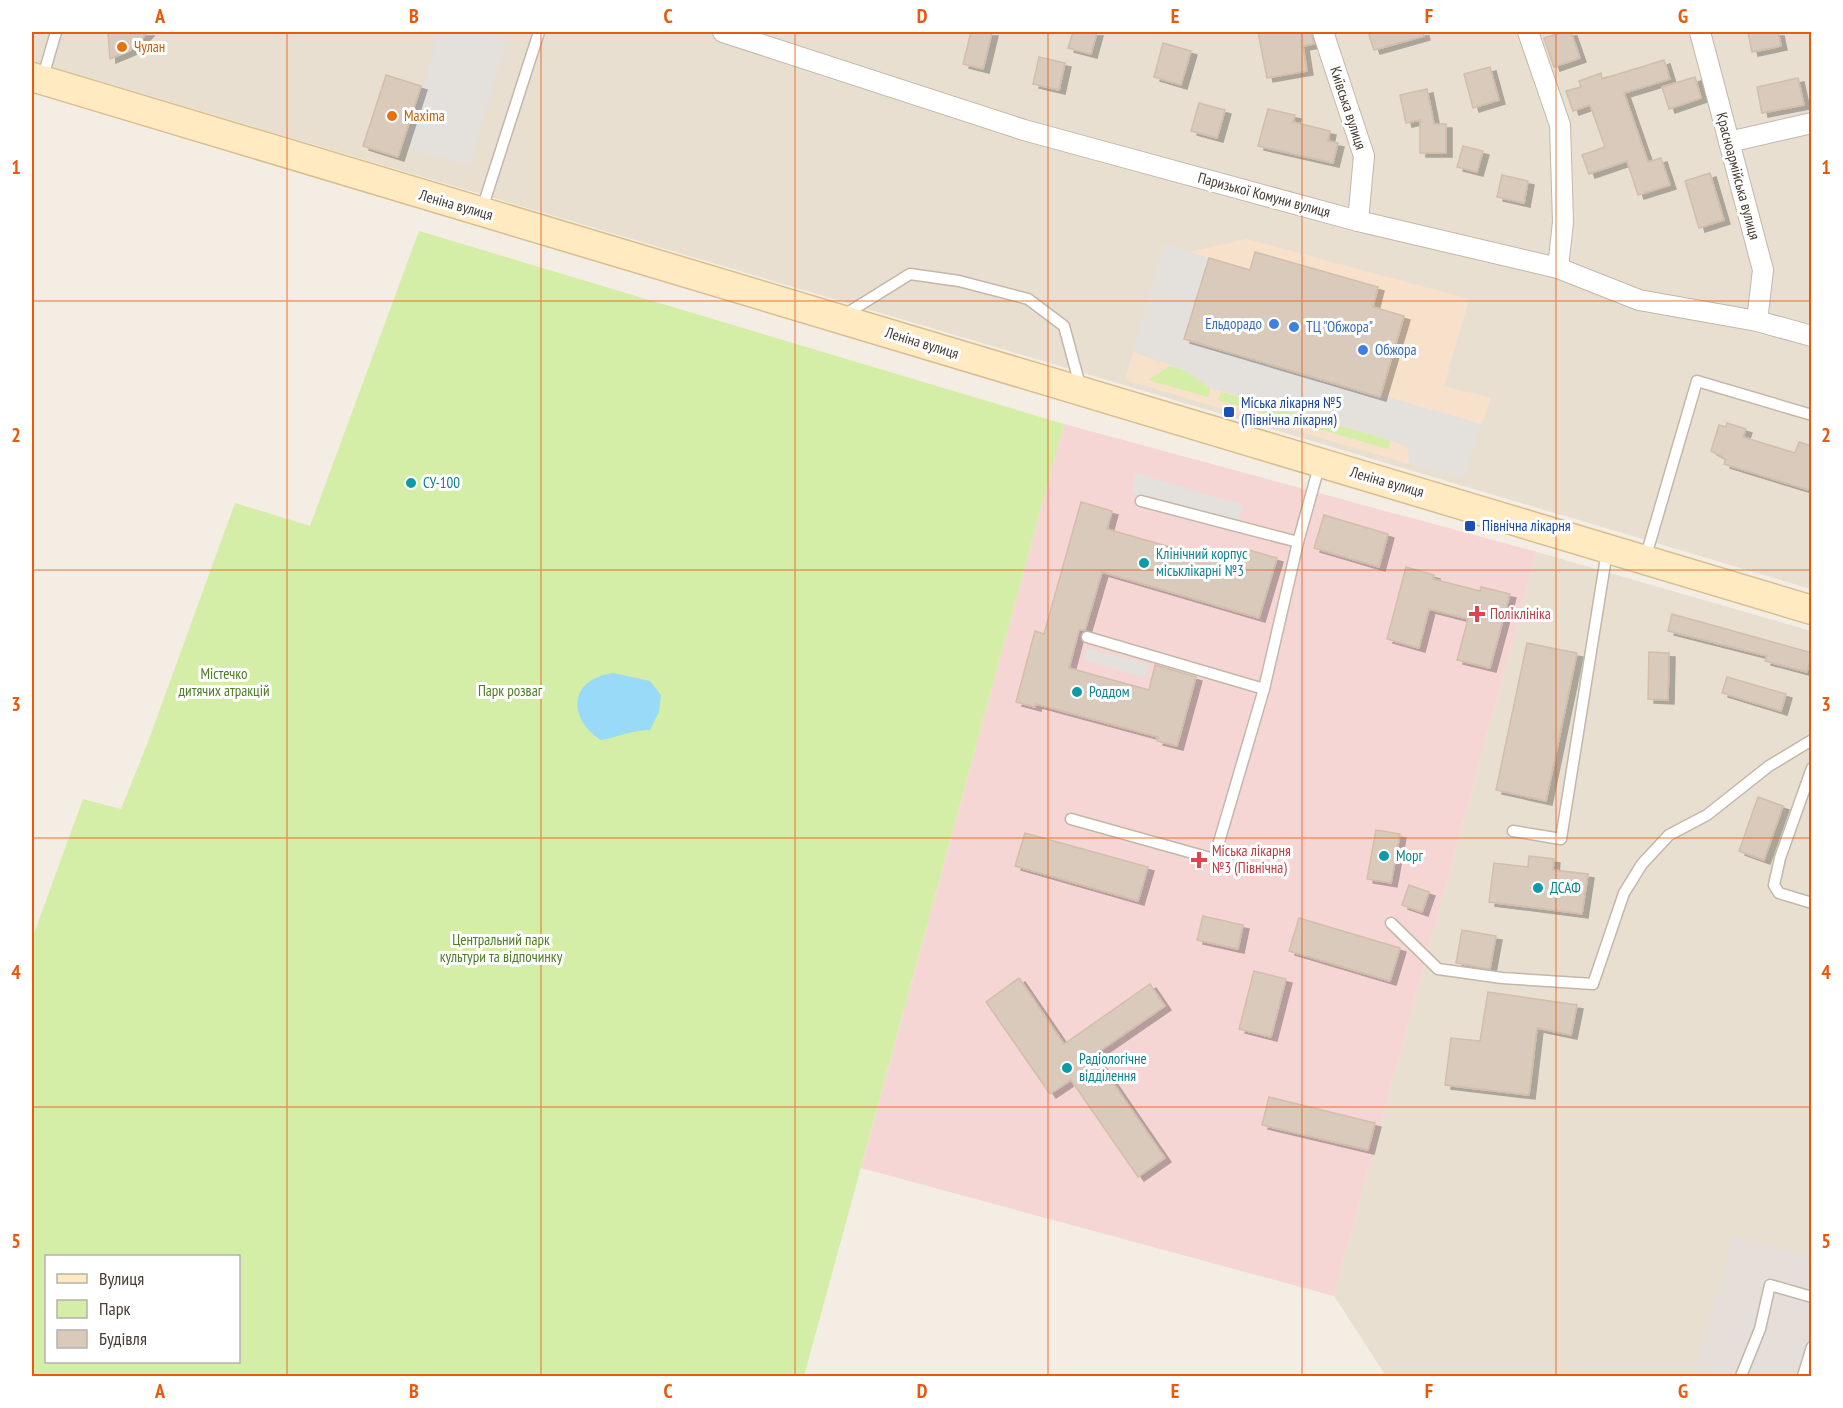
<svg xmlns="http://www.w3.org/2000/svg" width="1843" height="1408" viewBox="0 0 1843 1408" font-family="'PT Sans Narrow',sans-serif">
<defs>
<filter id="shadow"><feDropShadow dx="6" dy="4" stdDeviation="0" flood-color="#0004"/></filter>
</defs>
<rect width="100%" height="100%" fill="#f4ede3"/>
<g fill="#e8dfd1">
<polygon points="32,32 1811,32 1811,589 32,61"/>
<polygon points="1537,552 1811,631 1811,1376 1386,1376 1334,1296"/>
</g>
<polygon fill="#f8e1cb" points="1247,239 1469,299 1444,386 1491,398 1463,477 1409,464 1125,380 1164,244 1189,252"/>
<polygon fill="#e5ded9" points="1734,1236 1811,1257 1811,1376 1694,1376"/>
<polygon fill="#f6d6d5" points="1064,424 1537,552 1334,1296 861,1168"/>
<g fill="#d4eda7" fill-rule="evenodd">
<path d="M 419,231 L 1064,424 L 804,1376 L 32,1376 L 32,939 L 83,799 L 121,809 L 148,742 L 235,503 L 310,526 ZM 46,1256 L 238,1256 L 238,1362 L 46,1362 Z"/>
<polygon points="1170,366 1184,370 1210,388 1208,397 1148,380"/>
<polygon points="1221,392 1390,440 1388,449 1218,400"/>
</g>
<g fill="#e4e0dc">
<polygon points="439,32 483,32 507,39 469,166 405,147"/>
<polygon points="1164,244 1209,258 1184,339 1482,424 1463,477 1409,464 1408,448 1390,440 1210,388 1184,370 1133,352"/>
<polygon points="1135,473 1243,505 1238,521 1132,493"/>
<polygon points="1087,648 1149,665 1145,678 1084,660"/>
</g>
<path fill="#98daf7" d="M 613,673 L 650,681 L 661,695 L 659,712 L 650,730 C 632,730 618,737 601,740 C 567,718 569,679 613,673 Z"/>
<g fill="#d9cabb" stroke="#d2beaa" stroke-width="1.5" filter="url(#shadow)">
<polygon points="108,32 148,32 131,50 110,59"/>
<polygon points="971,32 992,32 983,69 963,64"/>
<polygon points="1073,32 1097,32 1091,54 1068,48"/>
<polygon points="1258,32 1311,32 1314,44 1303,46 1307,71 1267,78"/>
<polygon points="1368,32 1423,32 1424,36 1374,50"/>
<polygon points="1564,32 1571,32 1580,58 1554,67 1544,38"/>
<polygon points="1748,32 1778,32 1781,46 1752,52"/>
<polygon points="1163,43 1191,51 1181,85 1154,77"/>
<polygon points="1039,57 1065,63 1059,90 1033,84"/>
<polygon points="1664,60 1670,79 1624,93 1648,162 1661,158 1670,185 1638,195 1627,161 1589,174 1582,155 1605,147 1590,105 1573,111 1566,91 1581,87 1579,81 1601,73 1602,79"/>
<polygon points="1490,67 1499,100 1473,108 1464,74"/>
<polygon points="386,75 421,86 398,157 363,146"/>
<polygon points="1695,77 1701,98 1669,109 1662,87"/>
<polygon points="1798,78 1804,105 1762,113 1757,87"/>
<polygon points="1427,89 1434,124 1446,124 1446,153 1420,153 1420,120 1406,123 1400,95"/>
<polygon points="1199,103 1225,110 1217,138 1191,131"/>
<polygon points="1268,109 1295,115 1293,122 1330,131 1328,141 1338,143 1333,163 1258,146"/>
<polygon points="1463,146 1483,151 1477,172 1457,167"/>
<polygon points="1710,173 1724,220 1699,228 1685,181"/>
<polygon points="1502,175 1528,181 1524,203 1497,197"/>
<polygon points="1255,252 1378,287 1373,307 1404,316 1380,397 1184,339 1209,258 1250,270"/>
<polygon points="1727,423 1746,429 1743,437 1795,453 1799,442 1812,446 1812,491 1724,464 1726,459 1711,451 1719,425 1726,427"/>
<polygon points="1081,502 1112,511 1107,529 1240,567 1245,549 1277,558 1259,618 1102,572 1085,630 1079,630 1069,668 1149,690 1155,665 1196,677 1177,746 1157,741 1158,737 1036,704 1035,707 1016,702 1035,631 1044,634"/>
<polygon points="1324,515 1388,534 1379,567 1314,548"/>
<polygon points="1406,567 1434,575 1433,579 1480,591 1481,587 1510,594 1490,668 1457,660 1468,619 1429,609 1419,648 1387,639"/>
<polygon points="1672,614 1812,653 1807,672 1765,661 1767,656 1668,631"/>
<polygon points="1527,643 1577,653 1546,801 1496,790"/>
<polygon points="1649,652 1669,653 1668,700 1648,699"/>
<polygon points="1727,677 1786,694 1781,711 1722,693"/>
<polygon points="1758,797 1783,806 1764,860 1739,851"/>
<polygon points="1376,830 1400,834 1391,883 1367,879"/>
<polygon points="1025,833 1148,867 1138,901 1015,866"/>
<polygon points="1529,856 1554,859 1553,870 1588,874 1582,914 1489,902 1494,863 1528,867"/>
<polygon points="1409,885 1429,892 1422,912 1402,905"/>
<polygon points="1203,916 1243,925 1238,949 1197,940"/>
<polygon points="1299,918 1400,948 1390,981 1289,951"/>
<polygon points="1462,930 1496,936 1490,969 1456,963"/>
<polygon points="1254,971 1286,979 1271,1037 1239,1029"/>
<polygon points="1019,978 1064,1044 1150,984 1165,1006 1094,1055 1165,1158 1138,1177 1071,1080 1050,1094 986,1002"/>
<polygon points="1488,992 1577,1005 1571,1035 1537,1028 1529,1095 1445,1085 1451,1038 1480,1041"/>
<polygon points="1269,1097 1375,1123 1368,1150 1262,1125"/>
</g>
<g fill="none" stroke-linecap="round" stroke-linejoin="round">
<defs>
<g id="lane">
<polyline points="42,80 56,32"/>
<polyline points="482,209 539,32"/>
<polyline points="844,315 910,274 959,281 1028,299 1064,326 1081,389"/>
<polyline points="1141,501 1298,542 1320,463"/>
<polyline points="1645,559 1697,381 1812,415"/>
<polyline points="1087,637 1264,689 1298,542"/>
<polyline points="1812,768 1780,858 1774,885 1779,893 1812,903"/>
<polyline points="1071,819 1214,859 1264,689"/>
<polyline points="1513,831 1561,839 1607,551"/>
<polyline points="1391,923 1438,969 1502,978 1593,984 1624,893 1642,864 1669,835 1707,815 1769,766 1812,740"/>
<polyline points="1741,1376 1760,1329 1770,1285 1812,1297"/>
<polyline points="1803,1376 1812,1347"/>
</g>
<g id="street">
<polyline points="723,32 1024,130 1358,221 1558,268 1639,300 1757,321 1812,336"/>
<polyline points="1323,32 1364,156 1358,221"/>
<polyline points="1528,32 1560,125 1563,222 1558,268"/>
<polyline points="1700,32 1763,270 1757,321"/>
<polyline points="1729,142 1812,123"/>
</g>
<polyline id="secondary" points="32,77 1812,610"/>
</defs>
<use href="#lane" stroke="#c3b7a8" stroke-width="13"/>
<use href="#street" stroke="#c3b7a8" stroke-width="22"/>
<use href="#secondary" stroke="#d8be8e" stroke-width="31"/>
<use href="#lane" stroke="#fff" stroke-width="10"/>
<use href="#street" stroke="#fff" stroke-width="20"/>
<use href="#secondary" stroke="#ffeac2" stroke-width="28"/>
</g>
<path fill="none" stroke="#e8590c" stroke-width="1.5" stroke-opacity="0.55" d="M 287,32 L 287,1376M 541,32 L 541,1376M 795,32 L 795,1376M 1048,32 L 1048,1376M 1302,32 L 1302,1376M 1556,32 L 1556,1376M 32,301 L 1812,301M 32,570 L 1812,570M 32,838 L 1812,838M 32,1107 L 1812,1107"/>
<g fill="#e8710a" stroke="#fff" stroke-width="2">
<circle cx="122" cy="47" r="6"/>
<circle cx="392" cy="116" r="6"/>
</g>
<g fill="#3f7fe0" stroke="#fff" stroke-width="2">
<circle cx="1274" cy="324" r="6"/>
<circle cx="1294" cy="327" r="6"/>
<circle cx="1363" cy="350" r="6"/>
</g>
<g fill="#1a4fb4" stroke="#fff" stroke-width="2">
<rect x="1223" y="406" width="12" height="12" rx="3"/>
<rect x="1464" y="520" width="12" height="12" rx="3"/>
</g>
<g fill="#0f9aa8" stroke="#fff" stroke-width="2">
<circle cx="411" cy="483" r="6"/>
<circle cx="1144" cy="563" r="6"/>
<circle cx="1077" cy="692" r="6"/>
<circle cx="1384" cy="856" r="6"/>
<circle cx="1538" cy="888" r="6"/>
<circle cx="1067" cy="1068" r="6"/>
</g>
<g fill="#e0444e" stroke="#fff" stroke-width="2">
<path d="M1474 605h6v6h6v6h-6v6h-6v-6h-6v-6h6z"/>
<path d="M1196 851h6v6h6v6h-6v6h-6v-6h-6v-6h6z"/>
</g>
<g text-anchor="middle" stroke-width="6" stroke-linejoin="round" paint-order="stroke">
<g font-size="15" fill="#c56008" stroke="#fff" text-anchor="start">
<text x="134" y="52">Чулан</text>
<text x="404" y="121">Maxima</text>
</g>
<g font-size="15" fill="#463d33" stroke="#fff">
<text transform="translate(1348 108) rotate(72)" y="5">Київська вулиця</text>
<text transform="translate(1738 176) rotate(75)" y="5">Красноармійська вулиця</text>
<text transform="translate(1264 195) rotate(15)" y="5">Паризької Комуни вулиця</text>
<text transform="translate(456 205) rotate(16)" y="5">Леніна вулиця</text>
<text transform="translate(922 343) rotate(17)" y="5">Леніна вулиця</text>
<text transform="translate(1387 482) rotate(16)" y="5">Леніна вулиця</text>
</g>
<g font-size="15" fill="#366cbe" stroke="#fff" text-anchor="start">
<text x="1262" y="329" text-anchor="end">Ельдорадо</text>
<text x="1306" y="332">ТЦ "Обжора"</text>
<text x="1375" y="355">Обжора</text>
</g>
<g font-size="15" fill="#164399" stroke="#fff" text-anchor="start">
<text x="1241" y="408">Міська лікарня №5<tspan x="1241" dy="17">(Північна лікарня)</tspan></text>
<text x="1482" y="531">Північна лікарня</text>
</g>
<g font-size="15" fill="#0d838f" stroke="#fff" text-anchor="start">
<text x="423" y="488">СУ-100</text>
<text x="1156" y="559">Клінічний корпус<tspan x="1156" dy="17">міськлікарні №3</tspan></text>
<text x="1089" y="697">Роддом</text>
<text x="1396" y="861">Морг</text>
<text x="1550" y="893">ДСАФ</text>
<text x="1079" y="1064">Радіологічне<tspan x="1079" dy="17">відділення</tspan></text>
</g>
<g font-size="15" fill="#be3a42" stroke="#fff" text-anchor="start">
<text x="1490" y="619">Поліклініка</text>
<text x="1212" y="856">Міська лікарня<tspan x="1212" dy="17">№3 (Північна)</tspan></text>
</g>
<g font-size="15" fill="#4d7d20" stroke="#fff">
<text x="224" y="679">Містечко<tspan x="224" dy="17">дитячих атракцій</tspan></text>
<text x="510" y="696">Парк розваг</text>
<text x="501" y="945">Центральний парк<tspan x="501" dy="17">культури та відпочинку</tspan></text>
</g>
</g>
<rect width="1843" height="1408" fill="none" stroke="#ffffff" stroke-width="66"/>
<rect x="45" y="1255" width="195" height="108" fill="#ffffff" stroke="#b5b1ad" stroke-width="1.5"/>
<rect x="57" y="1274" width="30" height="9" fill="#ffeac2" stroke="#b5b1ad" stroke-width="1.5"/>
<text x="99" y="1285" font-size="18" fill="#463d33">Вулиця</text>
<rect x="57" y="1300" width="30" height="18" fill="#d4eda7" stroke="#b5b1ad" stroke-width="1.5"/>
<text x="99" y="1315" font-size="18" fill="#463d33">Парк</text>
<rect x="57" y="1330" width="30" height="18" fill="#d9cabb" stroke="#b5b1ad" stroke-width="1.5"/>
<text x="99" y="1345" font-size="18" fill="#463d33">Будівля</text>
<rect x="33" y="33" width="1777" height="1342" fill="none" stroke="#e8590c" stroke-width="2"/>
<g font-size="20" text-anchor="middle" font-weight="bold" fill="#e8590c">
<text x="160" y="23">A</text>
<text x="414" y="23">B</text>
<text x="668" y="23">C</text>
<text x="922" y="23">D</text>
<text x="1175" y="23">E</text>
<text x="1429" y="23">F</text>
<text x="1683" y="23">G</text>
<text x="16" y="174">1</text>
<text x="1826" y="174">1</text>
<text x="16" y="442">2</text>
<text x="1826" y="442">2</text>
<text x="16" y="711">3</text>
<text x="1826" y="711">3</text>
<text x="16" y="979">4</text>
<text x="1826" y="979">4</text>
<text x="16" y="1248">5</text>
<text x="1826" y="1248">5</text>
<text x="160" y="1398">A</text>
<text x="414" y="1398">B</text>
<text x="668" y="1398">C</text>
<text x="922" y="1398">D</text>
<text x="1175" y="1398">E</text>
<text x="1429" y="1398">F</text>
<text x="1683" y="1398">G</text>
</g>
</svg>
